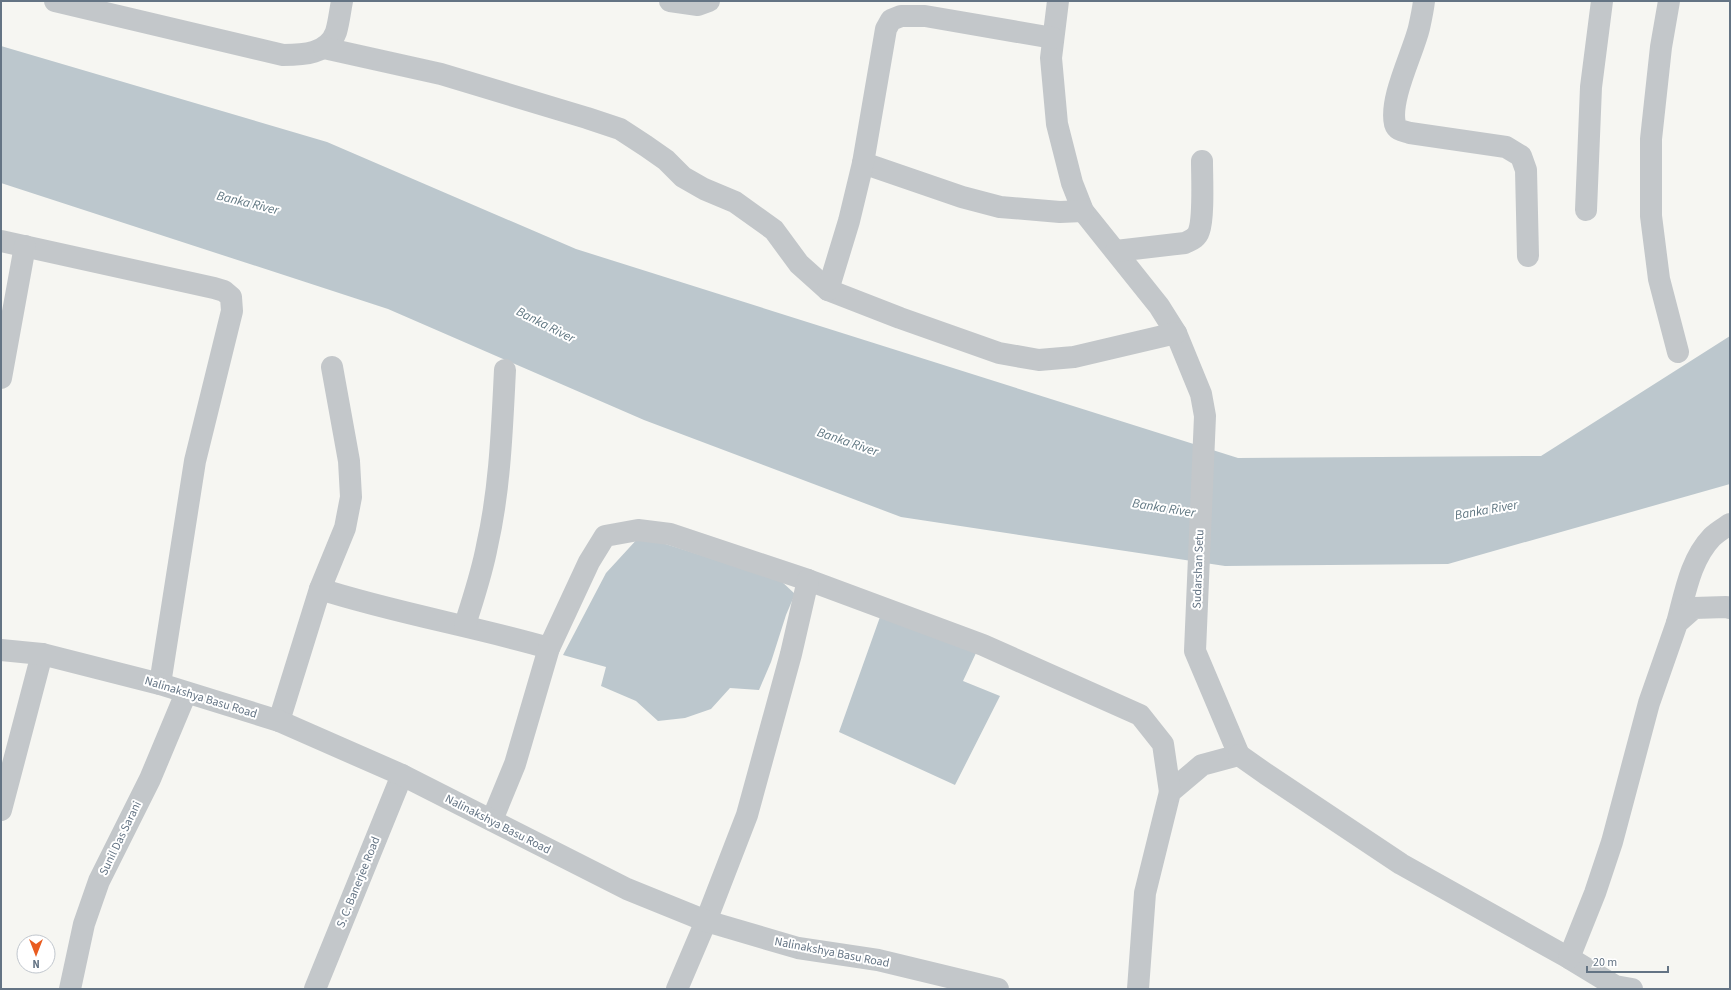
<svg xmlns="http://www.w3.org/2000/svg" width="1731" height="990" viewBox="0 0 1731 990" font-family="'Source Sans 3',sans-serif">
<rect width="100%" height="100%" fill="#f6f6f2"/>
<g fill="#bcc7cd">
<polygon points="1,46 327,142 576,249 1238,458 1541,456 1730,336 1730,484 1448,564 1225,566 901,517 644,420 388,309 1,183"/>
<polygon points="640,536 780,580 795,594 786,615 771,662 759,690 730,688 711,709 685,718 658,721 636,701 601,686 606,667 563,655 606,573"/>
<polygon points="880,617 976,653 963,681 1000,696 955,785 839,732"/>
</g>
<g fill="none" stroke-linecap="round" stroke-linejoin="round">
<g stroke="#c3c7ca" stroke-width="22">
<path d="M 55,1 L 283,55 C 303,55 328,54 336,32 C 339,22 340,11 342,1"/>
<polyline points="670,1 698,5 709,1"/>
<polyline points="1058,1 1051,58 1057,124 1072,183 1083,211 1159,306 1176,333 1201,394 1205,416 1195,651 1239,755 1202,765 1170,792 1145,893 1138,989"/>
<path d="M 1424,1 C 1423,10 1421,19 1419,28 C 1413,53 1389,99 1395,124 C 1397,131 1404,131 1410,133 L 1506,147 L 1521,156 L 1526,170 L 1528,256"/>
<polyline points="1669,1 1661,47 1651,139 1651,216 1659,279 1678,352"/>
<polyline points="324,48 441,74 587,118 620,129 646,146 666,160 683,177 704,189 735,202 774,230 799,264 828,290 900,318 999,353 1039,360 1074,357 1176,333"/>
<polyline points="863,163 962,197 1000,207 1060,212 1083,211"/>
<polyline points="1586,210 1591,87 1602,1"/>
<polyline points="1,241 214,288 224,291 231,297 232,311 195,461 160,684"/>
<path d="M 1116,251 L 1185,243 C 1191,240 1197,238 1199,231 C 1204,217 1202,178 1202,161"/>
<polyline points="828,290 849,221 863,163 886,29 891,20 901,16 925,16 1053,38"/>
<polyline points="1,378 25,246"/>
<path d="M 320,589 C 395,613 473,626 549,648"/>
<path d="M 1677,623 C 1685,594 1690,560 1712,537 C 1717,532 1724,528 1730,524"/>
<path d="M 465,625 C 473,599 482,573 487,546 C 500,489 502,429 505,370"/>
<polyline points="279,721 320,589 345,528 351,497 349,461 332,367"/>
<polyline points="1239,755 1266,774 1401,864 1569,958 1615,986 1632,989"/>
<polyline points="1,810 42,654"/>
<polyline points="492,820 515,764 549,648 589,562 605,536 638,530 670,534 808,580 983,645 1140,715 1163,744 1170,792"/>
<polyline points="1569,958 1595,893 1612,842 1649,703 1677,623 1694,608 1726,607 1730,608"/>
<polyline points="70,989 84,924 99,881 150,779 186,693"/>
<polyline points="315,989 402,775"/>
<polyline points="677,989 706,921 747,815 791,654 808,580"/>
</g>
<polyline stroke="#c3c7ca" stroke-width="22" points="1,650 42,654 160,684 279,721 402,775 627,889 706,921 798,948 878,960 998,989"/>
</g>
<g text-anchor="middle" stroke-width="4" stroke-linejoin="round" paint-order="stroke">
<g font-size="12" fill="#647484" stroke="#fff">
<text transform="translate(1198 569) rotate(-88)" y="4">Sudarshan Setu</text>
<text transform="translate(201 697) rotate(17)" y="4">Nalinakshya Basu Road</text>
<text transform="translate(498 824) rotate(27)" y="4">Nalinakshya Basu Road</text>
<text transform="translate(120 838) rotate(-64)" y="4">Sunil Das Sarani</text>
<text transform="translate(358 882) rotate(-68)" y="4">S. C. Banerjee Road</text>
<text transform="translate(832 952) rotate(11)" y="4">Nalinakshya Basu Road</text>
</g>
<g font-size="13" font-style="italic" fill="#5f7681" stroke="#fff">
<text transform="translate(248 202) rotate(14)" y="5">Banka River</text>
<text transform="translate(546 324) rotate(27)" y="5">Banka River</text>
<text transform="translate(848 441) rotate(19)" y="5">Banka River</text>
<text transform="translate(1164 507) rotate(9)" y="5">Banka River</text>
<text transform="translate(1486 509) rotate(-10)" y="5">Banka River</text>
</g>
</g>
<rect width="1731" height="990" fill="none" stroke="#647484" stroke-width="4"/>
<g transform="translate(36 954) rotate(180)"><circle r="19" fill="#ffffff" stroke="#c1c7ce"/>
<path d="M0-3L7 15L0 10L-7 15Z" fill="#e95c20"/>
<text y="-6" font-size="11" font-weight="bold" text-anchor="middle" fill="#647484">N</text>
</g>
<path d="M1587 966v6h81v-6" fill="none" stroke="#647484" stroke-width="2"/>
<text x="1593" y="966" font-size="12" fill="#647484" stroke="#ffffff" stroke-width="3" paint-order="stroke">20 m</text>
</svg>
